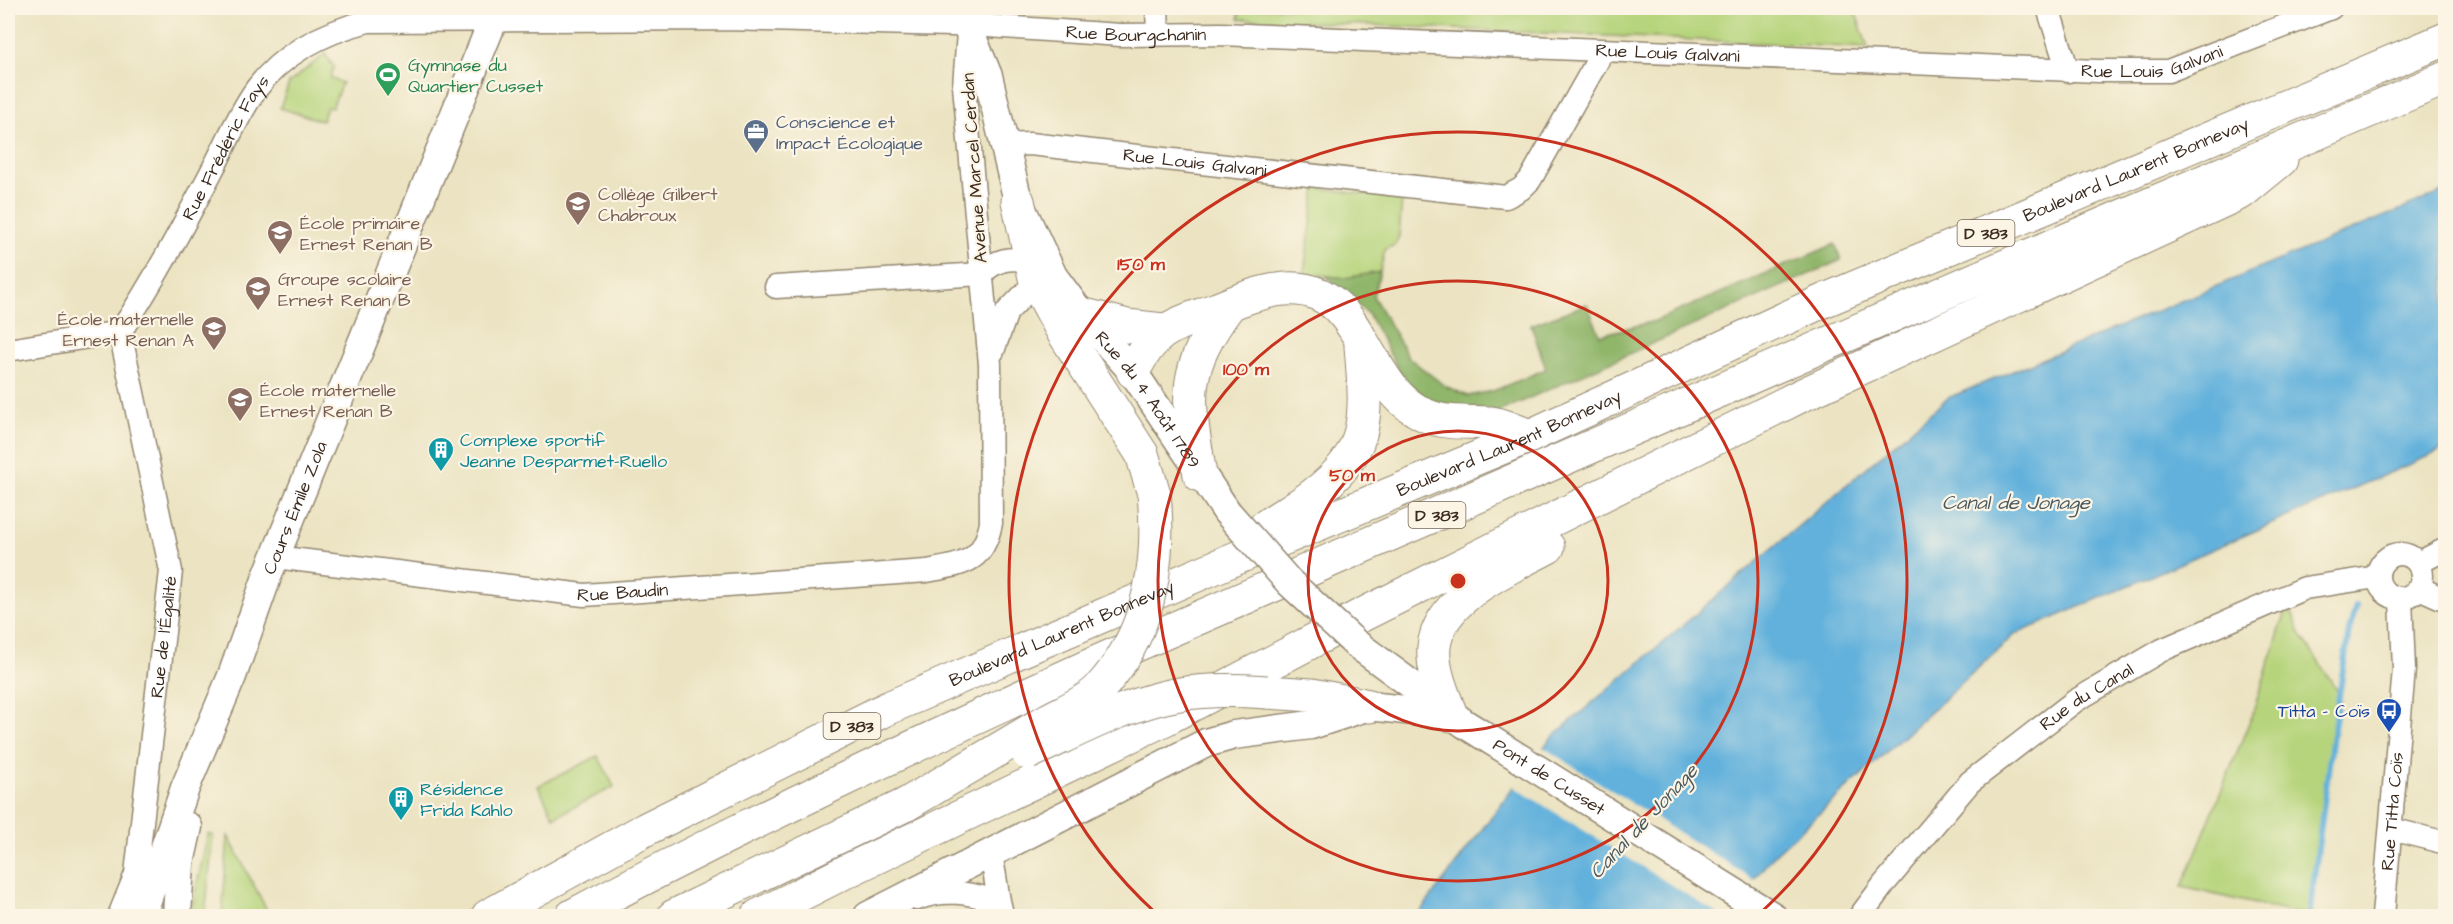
<svg xmlns="http://www.w3.org/2000/svg" width="2453" height="924" viewBox="0 0 2453 924" font-family="'Architects Daughter',sans-serif">
<rect width="100%" height="100%" fill="#fcf5e5"/>
<filter id="ink" filterUnits="userSpaceOnUse"><feTurbulence type="fractalNoise" baseFrequency=".0167" numOctaves="2"/><feDisplacementMap in="SourceGraphic" scale="12" xChannelSelector="R" yChannelSelector="G"/><feConvolveMatrix kernelMatrix="1 2 1 2 8 2 1 2 1" color-interpolation-filters="sRGB"/></filter>
<filter id="wash" filterUnits="userSpaceOnUse"><feTurbulence type="fractalNoise" baseFrequency=".008" numOctaves="4" result="noise"/><feDisplacementMap in="SourceGraphic" scale="24" xChannelSelector="R" yChannelSelector="G"/><feGaussianBlur stdDeviation="1.35" result="paint"/><feColorMatrix in="noise" values="0 0 0 0 0 0 0 0 0 0 0 0 0 0 0 0 0 1.4 0 .05"/><feComposite in="paint" operator="in"/></filter>
<g filter="url(#wash)">
<rect width="100%" height="100%" fill="#ebe3c1"/>
<g fill="#b6d47b" stroke="#787f4c" stroke-width="1.5">
<polygon points="1239,8 1854,8 1868,48 1239,19"/>
<polygon points="325,54 334,67 330,78 342,83 332,108 327,107 322,121 280,108 289,83"/>
<polygon points="1316,188 1402,199 1399,236 1395,245 1385,249 1380,272 1345,278 1304,273"/>
<polygon points="2291,610 2300,634 2339,693 2307,916 2182,887 2251,718 2286,611"/>
<polygon points="598,756 614,787 554,817 538,786"/>
<polygon points="208,834 213,835 205,916 190,916"/>
<polygon points="228,836 270,916 222,916"/>
</g>
<polygon fill="#90b66b" stroke="#667044" stroke-width="1.5" points="1835,244 1841,260 1498,412 1438,403 1422,395 1402,376 1368,314 1326,276 1345,278 1380,272 1373,296 1409,358 1445,386 1468,396 1493,391 1546,369 1531,325 1587,304 1600,335 1655,321"/>
<polygon fill="#62b1dc" stroke="#4e6e7d" stroke-width="1.5" points="2445,191 2445,449 2014,635 1774,855 1722,916 1417,916 1550,739 1948,398"/>
<polygon fill="#ebe3c1" points="1541,746 1756,881 1726,916 1721,916 1511,785"/>
<g fill="none" stroke-linecap="round" stroke-linejoin="round">
<polyline stroke="#62b1dc" stroke-width="6" points="2309,916 2332,741 2349,631 2356,606"/>
</g>
</g>
<g filter="url(#ink)">
<g fill="none" stroke-linecap="round" stroke-linejoin="round">
<defs>
<g id="minor">
<polyline points="1157,8 1158,33"/>
<polyline points="2048,8 2068,71"/>
<path id="s1" d="M 1006,145 L 1030,144 L 1506,197 L 1521,189 L 1530,180 L 1598,60 L 1599,51"/>
<path d="M 776,287 L 981,274 C 997,259 1009,257 1030,261"/>
<path id="s2" d="M 8,350 L 120,332 C 156,278 185,222 215,165 C 228,140 240,111 257,88 C 284,52 326,32 368,21 L 727,19 L 988,26 L 1120,35 L 1222,34 L 2098,71 L 2168,71 L 2331,8"/>
<polyline points="993,351 1007,312 1036,282"/>
<circle cx="2400" cy="576" r="22"/>
<path id="s3" d="M 275,557 L 584,595 L 927,571 C 964,564 983,563 991,523 L 990,364 L 964,86 L 968,33"/>
<polyline points="2418,563 2446,549"/>
<polyline points="2419,588 2446,600"/>
<polyline points="2391,829 2446,843"/>
<path d="M 989,854 C 996,866 996,898 1003,916"/>
<path d="M 917,899 C 944,888 970,893 997,901"/>
<path id="s4" d="M 119,916 L 136,874 L 171,571 L 120,332"/>
<path id="s5" d="M 1860,916 L 1884,884 L 1970,782 L 2075,701 L 2162,650 L 2305,588 L 2377,577"/>
<path id="s6" d="M 2383,916 L 2404,669 L 2401,599"/>
</g>
<g id="major">
<path id="s7" d="M 960,8 L 988,76 L 1018,201 L 1053,276 L 1081,314 L 1133,372 L 1227,512"/>
<path id="s8" d="M 1355,643 L 1465,724 L 1772,916"/>
<path id="s9" d="M 144,909 L 185,788 L 232,676 L 268,574 L 498,8"/>
<polyline points="177,916 180,863 188,827"/>
<polyline points="868,916 1206,743 1234,735 1311,725 1369,706 1451,715"/>
</g>
<g id="highway">
<polyline points="1018,201 1036,282 1063,332 1142,454 1154,494"/>
<polyline points="1081,314 1127,326 1163,330"/>
<path d="M 1133,372 C 1155,327 1173,326 1217,309 C 1257,293 1308,271 1343,313 C 1356,328 1364,346 1375,363 C 1386,381 1397,399 1416,410 C 1440,426 1464,421 1491,423 C 1503,424 1518,432 1530,436"/>
<path d="M 1200,475 C 1187,396 1180,372 1230,304"/>
<path d="M 1252,537 C 1270,520 1294,510 1313,495 C 1373,450 1366,413 1361,346"/>
<polyline points="1267,692 1312,695 1369,706"/>
<path d="M 1451,715 C 1443,694 1432,670 1434,647 C 1439,597 1509,568 1548,547"/>
<polyline points="141,916 144,909"/>
<path id="s10" d="M 488,916 L 646,829 L 888,708 L 1227,562 L 1530,436 L 1823,301 L 2446,39"/>
<path d="M 572,916 C 745,824 923,741 1102,660 L 2024,258 L 2446,78"/>
<polyline points="674,916 907,804"/>
<polyline points="758,916 845,872 1167,718 1358,617 1800,396 2242,192 2281,160"/>
</g>
</defs>
<use href="#minor" stroke="#938670" stroke-width="25"/>
<use href="#major" stroke="#938670" stroke-width="31"/>
<use href="#highway" stroke="#938670" stroke-width="35"/>
<use href="#minor" stroke="#fff" stroke-width="22"/>
<use href="#major" stroke="#fff" stroke-width="28"/>
<use href="#highway" stroke="#fff" stroke-width="33"/>
<defs>
<polyline id="major-bridge" points="1227,512 1289,582 1355,643"/>
<g id="highway-bridge">
<path d="M 1028,753 C 1072,733 1118,708 1165,697 C 1199,689 1233,690 1267,692"/>
<path d="M 907,804 C 954,776 1001,748 1048,720 C 1064,711 1087,702 1099,689 C 1149,635 1161,565 1154,494"/>
</g>
</defs>
<use href="#major-bridge" stroke="#938670" stroke-width="31" stroke-linecap="butt"/>
<use href="#highway-bridge" stroke="#938670" stroke-width="35" stroke-linecap="butt"/>
<use href="#major-bridge" stroke="#fff" stroke-width="28"/>
<use href="#highway-bridge" stroke="#fff" stroke-width="33"/>
</g>
</g>
<g fill="none" stroke="#c8321e" stroke-width="3">
<circle cx="1458" cy="581" r="150"/>
<circle cx="1458" cy="581" r="300"/>
<path d="M1158 915A449 449 0 1 1 1758 915"/>
</g>
<defs>
<symbol id="stadium-pin" viewBox="-11 -11 22 30"><path d="M0 17L-7.5 6A9.5 9.5 0 1 1 7.5 6Z" fill="#2e9e5b" stroke="#fcf5e5"/><path d="M0-5a6.5 5 0 1 0 0 10a6.5 5 0 1 0 0-10ZM-3.5-1.8h7v3.6h-7Z" fill="#fff"/></symbol>
<symbol id="office-pin" viewBox="-11 -11 22 30"><path d="M0 17L-7.5 6A9.5 9.5 0 1 1 7.5 6Z" fill="#5c6f8a" stroke="#fcf5e5"/><path d="M-6-3h4V-5.5h4V-3h4V5H-6ZM-1-4.5V-3h2v-1.5ZM-6 0V1H6V0Z" fill="#fff"/></symbol>
<symbol id="school-pin" viewBox="-11 -11 22 30"><path d="M0 17L-7.5 6A9.5 9.5 0 1 1 7.5 6Z" fill="#8d6e63" stroke="#fcf5e5"/><path d="M0-5L7-2L0 1L-7-2ZM-4 1L0 2.5L4 1V4Q0 6-4 4Z" fill="#fff"/></symbol>
<symbol id="building-pin" viewBox="-11 -11 22 30"><path d="M0 17L-7.5 6A9.5 9.5 0 1 1 7.5 6Z" fill="#0f9aa8" stroke="#fcf5e5"/><path d="M-4-6H4V6H1V3H-1V6H-4ZM-2.5-4.3h1.7v1.8h-1.7ZM.8-4.3h1.7v1.8H.8ZM-2.5-1h1.7V.8h-1.7ZM.8-1h1.7V.8H.8Z" fill="#fff"/></symbol>
<symbol id="bus-pin" viewBox="-11 -11 22 30"><path d="M0 17L-7.5 6A9.5 9.5 0 1 1 7.5 6Z" fill="#1a4fb4" stroke="#fcf5e5"/><path d="M-5-6H5V4H4V6H2V4H-2V6H-4V4H-5ZM-3.5-4V0h7V-4ZM-3.5 1.2v1.5H-2V1.2ZM2 1.2v1.5H3.5V1.2Z" fill="#fff"/></symbol>
</defs>
<g fill-rule="evenodd">
<use href="#stadium-pin" x="373" y="60" width="30" height="40"/>
<use href="#office-pin" x="741" y="117" width="30" height="40"/>
<use href="#school-pin" x="563" y="189" width="30" height="40"/>
<use href="#school-pin" x="265" y="218" width="30" height="40"/>
<use href="#school-pin" x="243" y="274" width="30" height="40"/>
<use href="#school-pin" x="199" y="314" width="30" height="40"/>
<use href="#school-pin" x="225" y="385" width="30" height="40"/>
<use href="#building-pin" x="426" y="435" width="30" height="40"/>
<use href="#bus-pin" x="2374" y="696" width="30" height="40"/>
<use href="#building-pin" x="386" y="784" width="30" height="40"/>
</g>
<g text-anchor="middle" stroke-width="4.5" stroke-linejoin="round" paint-order="stroke">
<g fill="#fcf5e5" stroke="#75675a" stroke-width="1.5">
<rect x="1957.5" y="220" width="57" height="26" rx="4.5"/>
<rect x="1408.5" y="502" width="57" height="26" rx="4.5"/>
<rect x="823.5" y="713" width="57" height="26" rx="4.5"/>
</g>
<g font-size="16" font-weight="bold" fill="#3b2a1e">
<text x="1986" y="239">D 383</text>
<text x="1437" y="521">D 383</text>
<text x="852" y="732">D 383</text>
</g>
<g font-size="18" fill="#3b2a1e" stroke="#fcf5e5">
<text dy="6" stroke="none"><textPath href="#s2" startOffset="1294">Rue Bourgchanin</textPath></text>
<text dy="6" stroke="none"><textPath href="#s2" startOffset="2312">Rue Louis Galvani</textPath></text>
<text dy="6" stroke="none"><textPath href="#s2" startOffset="1826">Rue Louis Galvani</textPath></text>
<text dy="6" stroke="none"><textPath href="#s2" startOffset="326">Rue Frédéric Fays</textPath></text>
<text dy="6" stroke="none"><textPath href="#s1" startOffset="190">Rue Louis Galvani</textPath></text>
<text transform="translate(974 168) rotate(-94)" y="6">Avenue Marcel Cerdan</text>
<text dy="6" stroke="none"><textPath href="#s10" startOffset="1810">Boulevard Laurent Bonnevay</textPath></text>
<text dy="6" stroke="none"><textPath href="#s7" startOffset="441">Rue du 4 Août 1789</textPath></text>
<text dy="6" stroke="none"><textPath href="#s10" startOffset="1126">Boulevard Laurent Bonnevay</textPath></text>
<text dy="6" stroke="none"><textPath href="#s9" startOffset="429">Cours Émile Zola</textPath></text>
<text dy="6" stroke="none"><textPath href="#s3" startOffset="350">Rue Baudin</textPath></text>
<text dy="6" stroke="none"><textPath href="#s10" startOffset="640">Boulevard Laurent Bonnevay</textPath></text>
<text dy="6" stroke="none"><textPath href="#s4" startOffset="284">Rue de l'Égalité</textPath></text>
<text dy="6" stroke="none"><textPath href="#s5" startOffset="318">Rue du Canal</textPath></text>
<text dy="6" stroke="none"><textPath href="#s8" startOffset="236">Pont de Cusset</textPath></text>
<text dy="6" stroke="none"><textPath href="#s6" startOffset="105">Rue Titta Coïs</textPath></text>
</g>
<g font-size="18" fill="#27864d" stroke="#fcf5e5" text-anchor="start">
<text x="408" y="71">Gymnase du<tspan x="408" dy="21">Quartier Cusset</tspan></text>
</g>
<g font-size="18" fill="#4e5e75" stroke="#fcf5e5" text-anchor="start">
<text x="776" y="128">Conscience et<tspan x="776" dy="21">Impact Écologique</tspan></text>
</g>
<g font-size="18" fill="#785e54" stroke="#fcf5e5" text-anchor="start">
<text x="598" y="200">Collège Gilbert<tspan x="598" dy="21">Chabroux</tspan></text>
<text x="300" y="229">École primaire<tspan x="300" dy="21">Ernest Renan B</tspan></text>
<text x="278" y="285">Groupe scolaire<tspan x="278" dy="21">Ernest Renan B</tspan></text>
<text x="194" y="325" text-anchor="end">École maternelle<tspan x="194" dy="21">Ernest Renan A</tspan></text>
<text x="260" y="396">École maternelle<tspan x="260" dy="21">Ernest Renan B</tspan></text>
</g>
<g font-size="18" fill="#0d838f" stroke="#fcf5e5" text-anchor="start">
<text x="460" y="446">Complexe sportif<tspan x="460" dy="21">Jeanne Desparmet-Ruello</tspan></text>
<text x="420" y="795">Résidence<tspan x="420" dy="21">Frida Kahlo</tspan></text>
</g>
<g font-size="18" fill="#164399" stroke="#fcf5e5" text-anchor="end">
<text x="2370" y="717">Titta - Coïs</text>
</g>
<g font-size="20" font-style="italic" fill="#495960" stroke="#fcf5e5">
<text x="2016" y="509">Canal de Jonage</text>
<text transform="translate(1643 821) rotate(-47)" y="7">Canal de Jonage</text>
</g>
</g>
<circle cx="1458" cy="581" r="9" fill="#c8321e" stroke="#fcf5e5" stroke-width="3"/>
<g font-size="18" text-anchor="middle" font-weight="bold" fill="#c8321e" stroke="#fcf5e5" stroke-width="4.5" stroke-linejoin="round" paint-order="stroke">
<text x="1141" y="270">150 m</text>
<text x="1246" y="375">100 m</text>
<text x="1352" y="481">50 m</text>
</g>
<rect width="2453" height="924" fill="none" stroke="#fcf5e5" stroke-width="30"/>
</svg>
